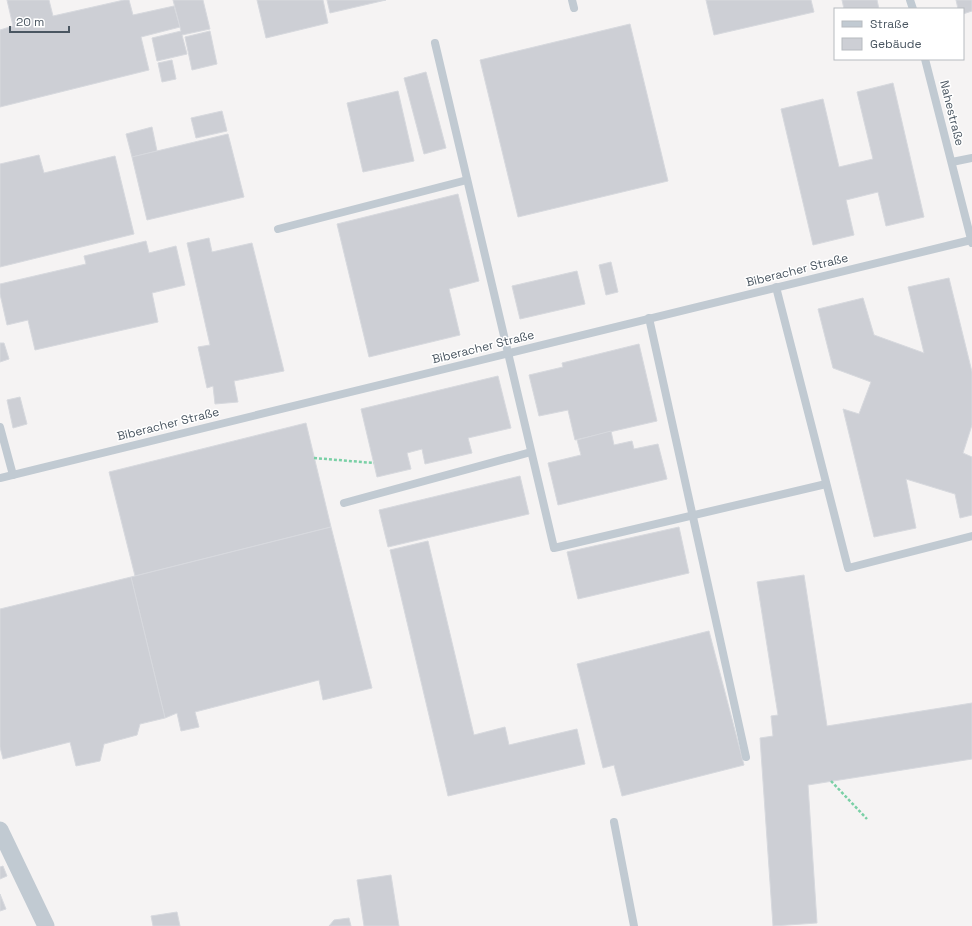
<svg xmlns="http://www.w3.org/2000/svg" width="972" height="926" viewBox="0 0 972 926" font-family="'Space Grotesk',sans-serif">
<rect width="100%" height="100%" fill="#f5f3f3"/>
<g fill="#cdcfd5" stroke="#d7d9de">
<polygon points="7,0 49,0 53,16 124,0 129,0 133,15 174,6 180,27 141,37 149,70 0,107 0,30 13,26"/>
<polygon points="173,0 203,0 210,29 182,35 187,54 157,61 152,38 181,31"/>
<polygon points="257,0 323,0 328,23 266,38"/>
<polygon points="327,0 386,0 330,13"/>
<polygon points="706,0 811,0 814,12 714,35"/>
<polygon points="842,0 877,0 879,9 844,9"/>
<polygon points="956,0 972,0 972,11 963,14 963,9 958,9"/>
<polygon points="630,24 668,181 518,217 480,60"/>
<polygon points="210,31 217,64 192,70 185,37"/>
<polygon points="172,60 176,79 162,82 158,63"/>
<polygon points="426,72 446,148 424,154 404,78"/>
<polygon points="893,83 924,217 886,226 878,192 846,200 854,235 813,245 781,109 823,99 839,167 873,159 857,92"/>
<polygon points="398,91 414,161 363,172 347,103"/>
<polygon points="222,111 227,131 196,138 191,118"/>
<polygon points="152,127 157,151 132,157 126,134"/>
<polygon points="228,134 244,197 147,220 132,157"/>
<polygon points="39,155 44,173 115,156 134,234 0,267 0,164"/>
<polygon points="458,194 479,281 449,289 460,335 369,357 337,224"/>
<polygon points="209,238 212,252 252,243 284,371 234,381 238,402 215,404 213,386 207,388 198,347 210,345 187,243"/>
<polygon points="146,241 149,253 176,246 185,285 152,293 158,322 35,350 28,320 7,325 0,294 0,284 86,264 84,256"/>
<polygon points="611,262 618,292 606,295 599,265"/>
<polygon points="577,271 585,304 520,319 512,286"/>
<polygon points="949,278 972,372 972,425 963,453 972,457 972,515 960,518 955,494 906,479 916,528 874,537 843,409 859,414 871,382 833,368 818,309 863,298 874,335 924,353 908,287"/>
<polygon points="0,343 4,343 9,359 0,362"/>
<polygon points="639,344 657,421 575,440 568,410 539,416 529,375 563,367 562,363"/>
<polygon points="498,376 511,428 468,438 472,453 425,464 422,449 407,453 411,469 377,477 361,409"/>
<polygon points="20,397 27,424 13,428 7,400"/>
<polygon points="306,423 331,527 135,576 109,472"/>
<polygon points="611,431 614,445 632,441 634,449 658,444 667,479 558,505 548,463 581,455 577,440"/>
<polygon points="520,476 529,514 388,547 379,510"/>
<polygon points="331,527 372,688 323,700 319,680 195,712 199,727 181,731 177,713 165,718 131,577"/>
<polygon points="679,527 689,573 578,599 567,552"/>
<polygon points="428,541 474,735 505,727 509,745 577,729 585,764 448,796 390,550"/>
<polygon points="804,575 827,726 972,703 972,759 808,785 817,923 773,926 760,738 773,736 771,716 778,715 757,582"/>
<polygon points="131,577 165,718 140,724 137,735 104,744 100,761 76,766 70,742 3,759 0,747 0,609"/>
<polygon points="709,631 744,765 622,796 614,765 603,768 577,664"/>
<polygon points="3,866 7,876 0,879 0,867"/>
<polygon points="391,875 399,926 364,926 357,880"/>
<polygon points="0,894 6,909 0,911"/>
<polygon points="177,912 180,926 153,926 151,916"/>
<polygon points="349,918 351,926 329,926 334,920"/>
</g>
<g fill="none" stroke-linecap="round" stroke-linejoin="round">
<polyline stroke="#7ad0a6" stroke-width="2.5" stroke-dasharray="3 2" stroke-linecap="butt" points="831,781 867,819"/>
<g stroke="#c1cad2" stroke-width="8">
<polyline points="572,0 574,8"/>
<polyline points="910,0 913,9"/>
<polyline points="435,43 554,548 826,484"/>
<polyline points="925,59 972,243"/>
<polyline points="952,162 972,158"/>
<polyline points="278,229 467,180"/>
<polyline points="776,287 848,568 972,536"/>
<polyline points="649,318 746,757"/>
<polyline points="0,427 13,475"/>
<polyline points="0,478 971,240"/>
<polyline points="344,503 531,452"/>
<polyline points="614,822 634,926"/>
</g>
<polyline stroke="#c1cad2" stroke-width="17" points="0,830 46,926"/>
<polyline stroke="#7ad0a6" stroke-width="2.5" stroke-dasharray="3 2" stroke-linecap="butt" points="314,458 374,463"/>
</g>
<g text-anchor="middle" stroke-width="3" stroke-linejoin="round" paint-order="stroke">
<g font-size="12" fill="#4a5661" stroke="#fff">
<text transform="translate(952 113) rotate(76)" y="4">Nahestraße</text>
<text transform="translate(797 270) rotate(-14)" y="4">Biberacher Straße</text>
<text transform="translate(483 347) rotate(-14)" y="4">Biberacher Straße</text>
<text transform="translate(168 424) rotate(-14)" y="4">Biberacher Straße</text>
</g>
</g>
<rect x="834" y="8" width="130" height="52" fill="#ffffff" stroke="#b7bbc0"/>
<rect x="842" y="21" width="20" height="6" fill="#c1cad2" stroke="#b7bbc0"/>
<text x="870" y="28" font-size="12" fill="#4a5661">Straße</text>
<rect x="842" y="38" width="20" height="12" fill="#cdcfd5" stroke="#b7bbc0"/>
<text x="870" y="48" font-size="12" fill="#4a5661">Gebäude</text>
<path d="M10 26v6h59v-6" fill="none" stroke="#4a5661" stroke-width="2"/>
<text x="16" y="26" font-size="12" fill="#4a5661" stroke="#ffffff" stroke-width="3" paint-order="stroke">20 m</text>
</svg>
